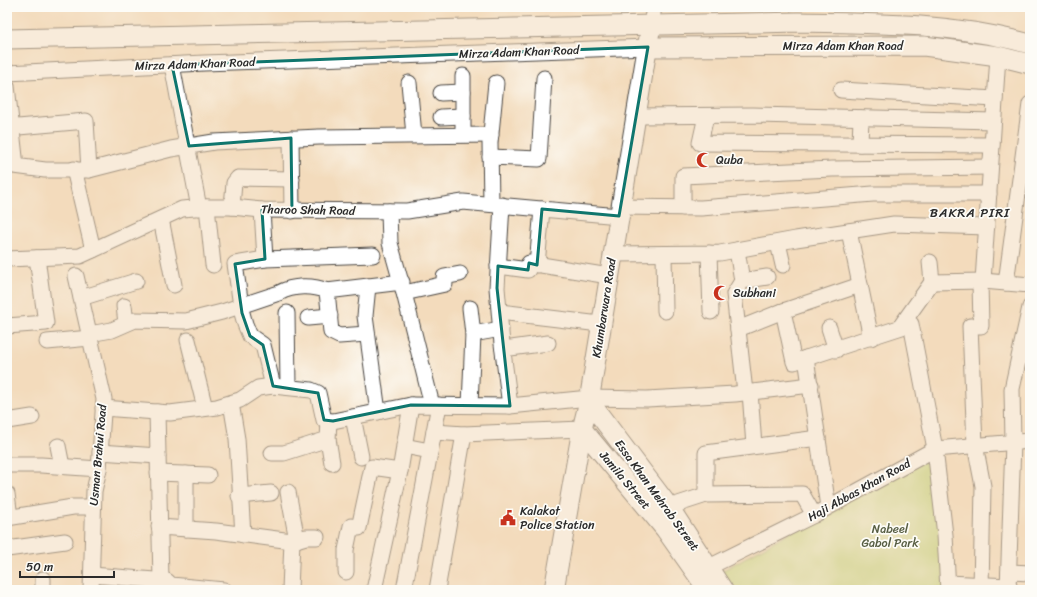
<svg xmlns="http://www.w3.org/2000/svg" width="1037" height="597" viewBox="0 0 1037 597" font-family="Sriracha,sans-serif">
<rect width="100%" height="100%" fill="#fdfcf7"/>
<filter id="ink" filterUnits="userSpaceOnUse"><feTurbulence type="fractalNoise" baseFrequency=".025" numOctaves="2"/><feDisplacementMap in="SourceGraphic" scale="8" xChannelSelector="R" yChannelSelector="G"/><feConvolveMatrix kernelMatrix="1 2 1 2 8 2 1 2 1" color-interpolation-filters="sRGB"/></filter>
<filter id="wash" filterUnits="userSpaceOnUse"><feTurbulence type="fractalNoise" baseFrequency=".012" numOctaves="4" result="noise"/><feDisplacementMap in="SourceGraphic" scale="16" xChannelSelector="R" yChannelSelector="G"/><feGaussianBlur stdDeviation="0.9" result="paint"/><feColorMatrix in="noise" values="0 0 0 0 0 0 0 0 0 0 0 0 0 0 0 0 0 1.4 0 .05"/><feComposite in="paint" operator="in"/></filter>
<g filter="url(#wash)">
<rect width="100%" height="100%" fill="#f3dbbc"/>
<polygon fill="#bdd67b" stroke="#748053" points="935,449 948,590 713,590 706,580"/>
</g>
<g filter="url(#ink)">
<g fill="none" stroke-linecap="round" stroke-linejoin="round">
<defs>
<g id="minor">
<polyline points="651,25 654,7"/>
<polyline points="172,65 199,208"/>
<polyline points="7,73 204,63 648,47"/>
<polyline points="409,83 414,135"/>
<polyline points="7,86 16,166"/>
<polyline points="841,90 995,99"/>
<polyline points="441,93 463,92"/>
<polyline points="636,116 753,115 993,121"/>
<polyline points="706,116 700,143 992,145"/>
<polyline points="441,117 463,116"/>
<polyline points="7,128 86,121 89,170"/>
<polyline points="463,134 463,76"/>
<polyline points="291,138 292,211"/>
<polyline points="860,144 861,118"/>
<polyline points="490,157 539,159 544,78"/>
<polyline points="7,165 45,170 89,170 171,149 214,142 319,137 491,135"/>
<polyline points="74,169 93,250"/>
<polyline points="491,204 490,143 496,83"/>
<polyline points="502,205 497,288 502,344 510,406"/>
<polyline points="207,207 213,265"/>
<polyline points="232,207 234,183 238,178 292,179"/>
<polyline points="620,207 701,208 873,194 989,194"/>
<polyline points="683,208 683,176 832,169 990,167"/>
<polyline points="262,210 265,259"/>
<polyline points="389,211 390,243 404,293 432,405"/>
<polyline points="161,219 174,285"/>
<polyline points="849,231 871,338"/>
<polyline points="778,243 783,265"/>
<polyline points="737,250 742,281 734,294 745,392"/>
<polyline points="709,253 711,312"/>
<polyline points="612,254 720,253 796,239 894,224 987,227"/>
<polyline points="664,254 665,311"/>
<polyline points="7,259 80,256 182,209 207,207 232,207 262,210 407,211 463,202 619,216"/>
<polyline points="930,262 932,282"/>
<polyline points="537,265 542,209"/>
<polyline points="498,266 528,270 529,263 609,276"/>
<polyline points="76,276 104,399 99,469 94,491 91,590"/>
<polyline points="742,281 767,277"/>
<polyline points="983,281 998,56"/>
<polyline points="980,282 981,326 970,326 975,445 983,486 981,590"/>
<polyline points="1006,283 1030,104"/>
<polyline points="368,286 365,316 378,412"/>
<polyline points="327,291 331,332 339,336 367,334"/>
<polyline points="404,293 445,284 444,277 460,274"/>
<polyline points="81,298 136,281"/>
<polyline points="124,306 126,323"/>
<polyline points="470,308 473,334 470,405"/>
<polyline points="783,311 794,362 911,324 935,449 945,535 948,590"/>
<polyline points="500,312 600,324"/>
<polyline points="287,313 288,387"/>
<polyline points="308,318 330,316"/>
<polyline points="7,326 46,323 37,258"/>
<polyline points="900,327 932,282 983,281 1030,285"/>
<polyline points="829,328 836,350"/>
<polyline points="738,329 783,311 860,285"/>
<path d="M 89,334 L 112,330 L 135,320 L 186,321 L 222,312 L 279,293 C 293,285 313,285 327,291 L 402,282"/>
<polyline points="473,334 501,329"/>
<polyline points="188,340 205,408"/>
<polyline points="47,342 90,338"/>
<polyline points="503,349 548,343"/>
<polyline points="806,358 828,507"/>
<polyline points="273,386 263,345 250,336 245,324 242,313 235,264 265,259 373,255"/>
<polyline points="750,392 754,446"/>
<polyline points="231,403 237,439 243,535"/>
<polyline points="103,408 170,413 217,407 240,400 258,388 273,386 311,390 318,393 324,420 333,421 411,405 510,406 589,398 647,399 735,394 811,385"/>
<polyline points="157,412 161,580"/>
<polyline points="353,417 361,457"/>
<polyline points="7,421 32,417"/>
<polyline points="434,432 464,434 582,429"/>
<polyline points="328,439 332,463"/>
<polyline points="58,446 62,466"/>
<polyline points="404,446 430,451"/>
<polyline points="100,452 158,456"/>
<polyline points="272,453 284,453 328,439 329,421"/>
<polyline points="7,465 41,465 99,469"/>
<polyline points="158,473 208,475"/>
<polyline points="288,492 297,540"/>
<polyline points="7,494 10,517"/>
<polyline points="706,495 706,453 818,438"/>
<polyline points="239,496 271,493"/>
<polyline points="669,507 706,495 802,494 814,515"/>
<polyline points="7,518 73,507 93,507"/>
<polyline points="159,527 216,531 292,541 306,537 317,537"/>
<polyline points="186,529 186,474"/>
<polyline points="7,549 65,541"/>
<polyline points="346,572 346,550 351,526 359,528 372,467 400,471"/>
<polyline points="699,572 814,515 935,449 1030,441"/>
<polyline points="1009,572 1030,573"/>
<polyline points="92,575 167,581 171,585 224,590"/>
<polyline points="43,579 43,590"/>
<polyline points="948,583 1009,586"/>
<polyline points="290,590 292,541"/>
<polyline points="374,590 400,471 411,405"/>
<polyline points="404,590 439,405"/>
<polyline points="437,590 464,434"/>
<polyline points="1008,590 1013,442 1012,389 1030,307"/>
</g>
<g id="major">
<path d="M 7,39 L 798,22 C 876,23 954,23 1030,44"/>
<polyline points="648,47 924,46 998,56 1030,64"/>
<polyline points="589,401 669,507 723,590"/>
<polyline points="582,429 665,529 708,590"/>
<polyline points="554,590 582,429 589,401 651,25"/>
</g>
</defs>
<use href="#minor" stroke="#494541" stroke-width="17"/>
<use href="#major" stroke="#494541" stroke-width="21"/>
<use href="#minor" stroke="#fff" stroke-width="15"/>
<use href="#major" stroke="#fff" stroke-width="19"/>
</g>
</g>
<path d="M0 0H1037V597H0ZM 648,47 L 619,216 L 542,209 L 537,265 L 529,263 L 528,270 L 498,266 L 497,288 L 510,406 L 411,405 L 333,421 L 324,420 L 318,393 L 273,386 L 263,345 L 250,336 L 242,313 L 235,264 L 265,259 L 262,210 L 292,211 L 291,138 L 189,146 L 172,65 Z" fill="#f3dbbc" fill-opacity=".55" fill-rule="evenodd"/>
<path fill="none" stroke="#0f766e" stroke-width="3" stroke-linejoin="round" d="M 648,47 L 619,216 L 542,209 L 537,265 L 529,263 L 528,270 L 498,266 L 497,288 L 510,406 L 411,405 L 333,421 L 324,420 L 318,393 L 273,386 L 263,345 L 250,336 L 242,313 L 235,264 L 265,259 L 262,210 L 292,211 L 291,138 L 189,146 L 172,65 Z"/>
<defs>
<symbol id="mosque-bare" viewBox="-9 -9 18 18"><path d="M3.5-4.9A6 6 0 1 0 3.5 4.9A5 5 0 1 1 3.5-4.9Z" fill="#c8321e" stroke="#fdfcf7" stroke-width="2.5" paint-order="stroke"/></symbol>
<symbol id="civic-bare" viewBox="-9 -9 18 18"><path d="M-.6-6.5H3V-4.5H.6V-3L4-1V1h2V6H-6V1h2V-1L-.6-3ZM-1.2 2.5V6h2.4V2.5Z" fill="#c8321e" stroke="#fdfcf7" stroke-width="2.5" paint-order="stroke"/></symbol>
</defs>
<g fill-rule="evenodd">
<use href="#mosque-bare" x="693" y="149" width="22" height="22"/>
<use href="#mosque-bare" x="710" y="282" width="22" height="22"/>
<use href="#civic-bare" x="497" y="507" width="22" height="22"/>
</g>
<g text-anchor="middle" stroke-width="3.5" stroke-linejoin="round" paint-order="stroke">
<g font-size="12" fill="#2b2b2b" stroke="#fdfcf7">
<text x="843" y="50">Mirza Adam Khan Road</text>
<text transform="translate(519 52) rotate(-2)" y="4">Mirza Adam Khan Road</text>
<text transform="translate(195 64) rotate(-2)" y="4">Mirza Adam Khan Road</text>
<text transform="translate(308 210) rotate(1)" y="4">Tharoo Shah Road</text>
<text transform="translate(604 308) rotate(-81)" y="4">Khumbarwara Road</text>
<text transform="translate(98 455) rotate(-85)" y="4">Usman Brahui Road</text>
<text transform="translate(625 480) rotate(50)" y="4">Jamila Street</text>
<text transform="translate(859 490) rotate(-29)" y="4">Haji Abbas Khan Road</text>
<text transform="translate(657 495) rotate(54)" y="4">Essa Khan Mehrab Street</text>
</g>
<g font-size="12" fill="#2b2b2b" stroke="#fdfcf7" text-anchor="start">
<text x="716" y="164">Quba</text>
<text x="733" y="297">Subhani</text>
<text x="520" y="515">Kalakot<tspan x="520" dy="14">Police Station</tspan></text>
</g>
<g font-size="12" fill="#575e43" stroke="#fdfcf7">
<text x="890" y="533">Nabeel<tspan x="890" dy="14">Gabol Park</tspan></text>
</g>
<g font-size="13" letter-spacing="1" fill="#2b2b2b" stroke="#fdfcf7">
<text x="970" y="217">BAKRA PIRI</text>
</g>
</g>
<rect width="1037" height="597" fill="none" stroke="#fdfcf7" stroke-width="24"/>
<path d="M20 571v6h94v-6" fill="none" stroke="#2b2b2b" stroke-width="2"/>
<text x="26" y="571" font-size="12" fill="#2b2b2b" stroke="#fdfcf7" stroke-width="3" paint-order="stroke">50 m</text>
</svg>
